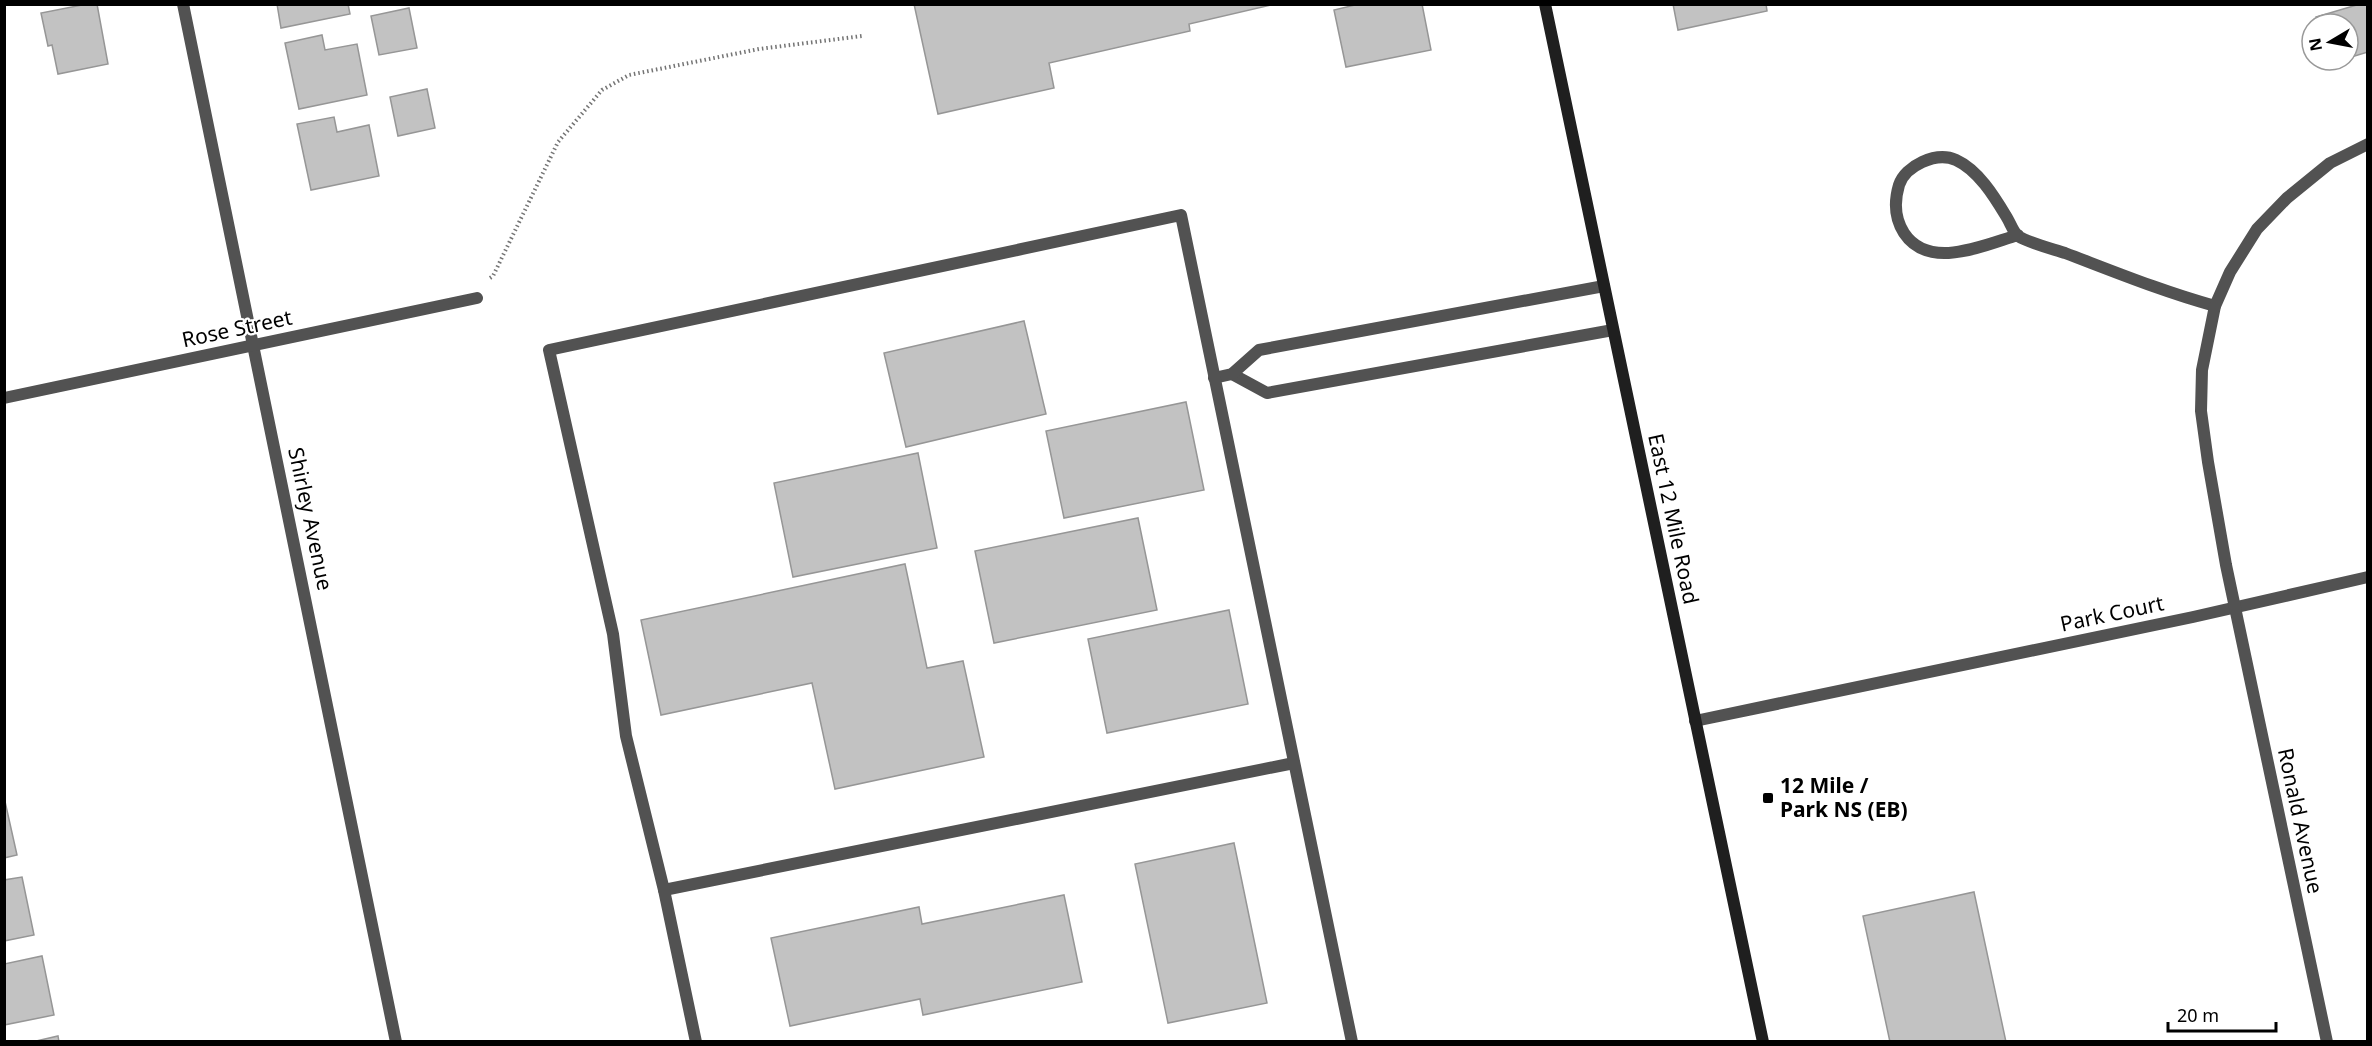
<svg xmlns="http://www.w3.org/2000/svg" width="2372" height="1046" viewBox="0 0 2372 1046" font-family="'Noto Sans',sans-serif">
<rect width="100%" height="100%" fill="#fff"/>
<g fill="#c2c2c2" stroke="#969696" stroke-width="1.5">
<polygon points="87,4 97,4 108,64 58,74 52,45 48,46 41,13"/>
<polygon points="277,4 348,4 350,14 281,28"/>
<polygon points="914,4 1275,4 1189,24 1190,31 1049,63 1054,88 938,114"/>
<polygon points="1359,4 1422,4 1431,50 1346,67 1334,10"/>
<polygon points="1673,4 1766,4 1767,11 1678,30"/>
<polygon points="2360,4 2368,4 2368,52 2348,58 2348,24 2318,24 2316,17"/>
<polygon points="409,8 417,48 379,55 371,16"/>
<polygon points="322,35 325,50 357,44 367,95 299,109 285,43"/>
<polygon points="427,89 435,128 398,136 390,97"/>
<polygon points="334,117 337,132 369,125 379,176 311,190 297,124"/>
<polygon points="1024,321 1046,414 906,447 884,353"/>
<polygon points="1186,402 1204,490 1064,518 1046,431"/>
<polygon points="918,453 937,548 793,577 774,483"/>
<polygon points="1138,518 1157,610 994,643 975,551"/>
<polygon points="905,564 927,668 963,661 984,757 835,789 812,683 661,715 641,620"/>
<polygon points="1229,610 1248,704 1107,733 1088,639"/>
<polygon points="4,797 17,855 4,858"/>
<polygon points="1234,843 1267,1003 1168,1023 1135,864"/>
<polygon points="22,877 34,935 4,941 4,880"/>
<polygon points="1974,892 2006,1042 1890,1042 1863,916"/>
<polygon points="1064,895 1082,982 923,1015 920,999 790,1026 771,938 919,907 922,924"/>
<polygon points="42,956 54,1015 4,1025 4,964"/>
<polygon points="58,1036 59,1042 32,1042"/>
</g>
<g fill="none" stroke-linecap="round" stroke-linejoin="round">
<polyline stroke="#747474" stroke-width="4" stroke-dasharray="1.5 3" stroke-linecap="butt" points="490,278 493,276 558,142 602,90 629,75 759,49 862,36"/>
<g stroke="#525252" stroke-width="12">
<polyline points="1232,374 1267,393 1613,330"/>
<polyline points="1214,378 1232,374 1259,350 1604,286"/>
<polyline points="664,890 1294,763"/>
<polyline points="696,1042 664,890 626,736 613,634 549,350 1181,215 1352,1042"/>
</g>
<g stroke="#525252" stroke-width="12">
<polyline points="183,4 396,1042"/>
<path d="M 2018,235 C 1984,245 1929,271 1904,233 C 1895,219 1894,202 1899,185 C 1905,166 1936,151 1956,160 C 1978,170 1994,196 2006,216 C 2010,222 2013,232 2018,236 C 2029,243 2053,249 2065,253 C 2115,272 2164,292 2215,306"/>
<polyline points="4,398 477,298"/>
<polyline points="1695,721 2193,617 2368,577"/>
<polyline points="2327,1042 2226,565 2208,462 2201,411 2202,370 2215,306 2230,272 2257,229 2287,198 2330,163 2368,144"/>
</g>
<polyline stroke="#1f1f1f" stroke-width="12" points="1545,4 1763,1042"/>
</g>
<rect fill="#000" stroke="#fff" stroke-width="2" x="1762" y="792" width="12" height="12" rx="3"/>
<g text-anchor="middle" stroke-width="4.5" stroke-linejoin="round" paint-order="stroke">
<g font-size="21" fill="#000" stroke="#fff">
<text transform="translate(237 329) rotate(-12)" y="7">Rose Street</text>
<text transform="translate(310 519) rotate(78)" y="7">Shirley Avenue</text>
<text transform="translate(1673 519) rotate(78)" y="7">East 12 Mile Road</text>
<text transform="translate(2112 614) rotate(-12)" y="7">Park Court</text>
<text transform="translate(2300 821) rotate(78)" y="7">Ronald Avenue</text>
</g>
<g font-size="21" font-weight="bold" fill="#000" stroke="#fff" text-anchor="start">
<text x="1780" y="793">12 Mile /<tspan x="1780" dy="24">Park NS (EB)</tspan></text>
</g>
</g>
<rect width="2372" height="1046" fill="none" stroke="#000000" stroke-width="12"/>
<g transform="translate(2330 42) rotate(260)"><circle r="28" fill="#ffffff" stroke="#999999" stroke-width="1.5"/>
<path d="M0-4.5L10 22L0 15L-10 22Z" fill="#000000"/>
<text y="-9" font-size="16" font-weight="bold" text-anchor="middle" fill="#000000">N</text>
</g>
<path d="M2168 1022v9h108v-9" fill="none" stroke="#000000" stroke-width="3"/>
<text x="2177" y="1022" font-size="18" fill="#000000" stroke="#ffffff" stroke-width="4.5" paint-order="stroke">20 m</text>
</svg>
